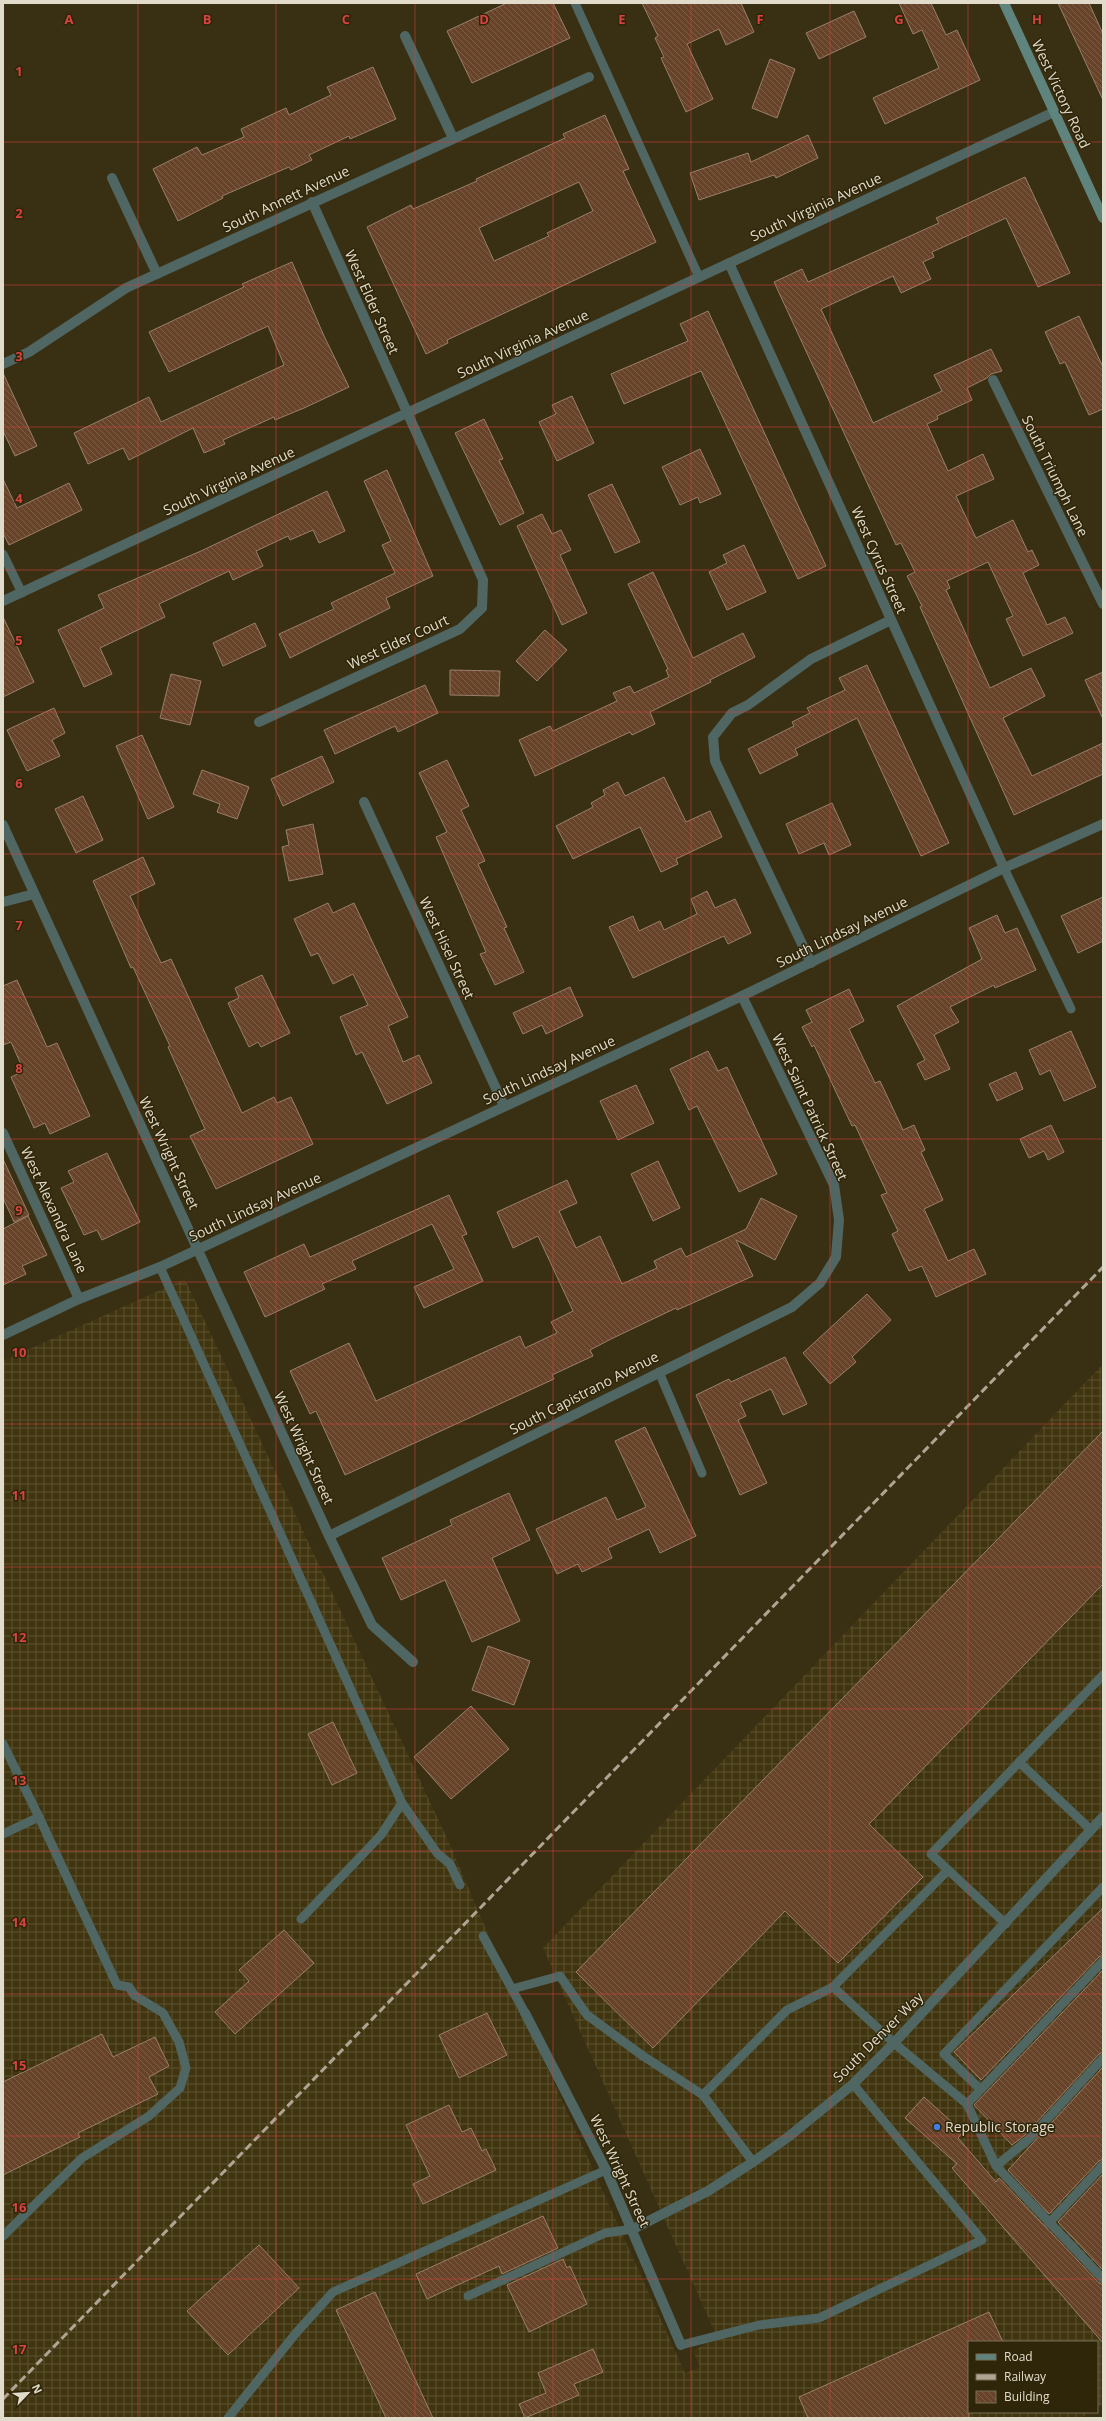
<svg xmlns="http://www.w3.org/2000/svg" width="1106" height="2421" viewBox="0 0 1106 2421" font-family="'Open Sans',sans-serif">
<defs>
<pattern id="industrial-grid" width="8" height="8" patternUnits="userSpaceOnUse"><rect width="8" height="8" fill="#413510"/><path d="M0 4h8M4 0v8" fill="none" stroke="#5c5231"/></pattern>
<pattern id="building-back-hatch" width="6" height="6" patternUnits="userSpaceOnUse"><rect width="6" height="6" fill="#674429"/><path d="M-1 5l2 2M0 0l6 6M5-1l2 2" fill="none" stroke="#7c5e47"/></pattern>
</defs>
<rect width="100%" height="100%" fill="#392f13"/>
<polygon fill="url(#industrial-grid)" points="185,1279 447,1838 509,1983 685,2373 700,2367 693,2351 717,2337 543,1948 1103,1364 1103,2404 1097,2407 1097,2342 969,2342 969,2412 1090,2412 1081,2418 3,2418 3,1358 5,1360"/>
<g fill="url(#building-back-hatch)" stroke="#9a7e6a" fill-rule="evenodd">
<polygon points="507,3 553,3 570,38 472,83 447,31"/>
<polygon points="642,3 741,3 754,32 726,45 719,29 687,44 713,99 686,112 661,58 664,57 655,38 658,36"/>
<polygon points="899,3 931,3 946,35 957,30 980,80 885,124 873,98 939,68 922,30 913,34"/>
<polygon points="1058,3 1089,3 1103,34 1103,100"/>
<polygon points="854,11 866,37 819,59 806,33"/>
<polygon points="770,59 795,69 777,118 752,108"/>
<polygon points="373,67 396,119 350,139 349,136 309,155 312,160 291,170 289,167 222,196 223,198 178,221 153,169 197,147 202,155 244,137 241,129 286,108 289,115 331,95 327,87"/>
<path d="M 605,115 L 629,169 L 623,171 L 656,242 L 447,340 L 448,343 L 426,354 L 367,227 L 411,205 L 413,209 L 477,181 L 476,179 L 565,138 L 563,134 ZM 579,182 L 593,211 L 547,233 L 549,236 L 494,261 L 479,228 Z"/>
<polygon points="808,135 818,158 776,178 774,175 699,200 690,173 748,153 751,162"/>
<polygon points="1025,177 1070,273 1038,287 1006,218 932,252 934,257 923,262 931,279 901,293 893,276 821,309 873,423 942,391 934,375 991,349 1002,371 991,374 987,378 967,388 972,400 937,416 938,419 927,424 948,471 983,454 994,479 956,496 976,538 1013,520 1028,552 1032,550 1039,565 1023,573 1047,625 1065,617 1073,633 1023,656 1006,619 1013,616 988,562 947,581 950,588 946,590 990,688 1031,668 1045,696 1003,718 1032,776 1103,743 1103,774 1014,815 920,607 922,606 907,576 915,572 901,543 896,545 774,282 802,269 808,282 939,223 936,218"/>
<polygon points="292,262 324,336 349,387 304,408 275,420 274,417 223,440 225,444 204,453 193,428 129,460 123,448 88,464 74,433 149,397 161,422 284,365 268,326 169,372 149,332 244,287 242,284"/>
<polygon points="708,311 826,566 798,579 701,371 624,404 611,374 688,341 680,324"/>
<polygon points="1079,316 1103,367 1103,409 1089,415 1065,362 1060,364 1045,332"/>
<polygon points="3,373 37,446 15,456 3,431"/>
<polygon points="572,396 594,443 557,461 539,422 556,414 552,405"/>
<polygon points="484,419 503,459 499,460 524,513 500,525 455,433"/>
<polygon points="700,449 721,494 700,503 698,497 680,505 662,467"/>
<polygon points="387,470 433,576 386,598 390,608 290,658 279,634 334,609 331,603 395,573 382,545 391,541 364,481"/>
<polygon points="3,479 17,508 69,483 82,510 9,545 3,533"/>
<polygon points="612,484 640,542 615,553 588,495"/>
<polygon points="327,491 345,531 319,543 313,530 290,540 288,536 256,551 263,566 233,580 229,571 159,604 165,617 100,648 112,674 84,687 58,630 104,608 98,595 201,551"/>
<polygon points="542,514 552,534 561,530 571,550 560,555 587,613 562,625 517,526"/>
<polygon points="744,545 766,592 727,610 709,572 727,563 723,555"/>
<polygon points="653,572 693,658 743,633 755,657 710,680 711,682 650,712 655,724 632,735 630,732 535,776 519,740 550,726 553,731 617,701 613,693 630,686 634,693 669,677 666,670 668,669 628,584"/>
<polygon points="3,617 34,682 3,697"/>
<polygon points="255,623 266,646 223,666 213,643"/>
<polygon points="545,630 567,650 537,681 516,661"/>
<polygon points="867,665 949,843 921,856 857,718 795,749 798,755 760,774 748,749 794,726 792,722 810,713 807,708 845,690 839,678"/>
<polygon points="450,670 500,671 499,696 450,695"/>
<polygon points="1103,672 1103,719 1085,680"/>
<polygon points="171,674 201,681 190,725 160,718"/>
<polygon points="425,685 438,713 398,732 395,726 335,754 324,730"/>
<polygon points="54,708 65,733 52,740 60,756 27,771 7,730"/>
<polygon points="142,735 174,807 148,819 116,746"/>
<polygon points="322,756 334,782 283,806 271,779"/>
<polygon points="447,760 469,806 461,810 485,861 478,864 507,927 504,928 524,972 495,985 480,954 486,952 436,837 447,832 419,773"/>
<polygon points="202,770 249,787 237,819 217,812 220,804 193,794"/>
<polygon points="664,777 686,822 710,811 722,837 676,859 678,864 661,872 640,827 573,859 556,826 593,807 591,803 605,795 603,790 618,782 625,796"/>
<polygon points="83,796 103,840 76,853 55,809"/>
<polygon points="832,803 851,845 829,855 824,843 799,854 786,824"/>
<polygon points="313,824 323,874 289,881 282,847 289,845 286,830"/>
<polygon points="143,857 155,884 130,896 161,963 171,959 242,1113 274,1097 277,1103 291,1097 313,1144 216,1189 190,1136 205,1129 168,1047 170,1046 133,967 131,968 93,881"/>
<polygon points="707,891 715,908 735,899 751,933 728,944 724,936 633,978 609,927 633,916 639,931 660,921 664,930 697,914 691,899"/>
<polygon points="1103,897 1103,941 1078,953 1061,916"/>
<polygon points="328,903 333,913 354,903 408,1017 388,1026 403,1062 419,1055 432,1083 387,1104 362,1052 356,1055 340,1017 368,1005 353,974 333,984 318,953 311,956 294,919"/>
<polygon points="997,915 1005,933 1017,928 1036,970 995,988 994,985 950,1007 959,1022 934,1035 950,1069 925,1080 917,1064 925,1060 897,1006 982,959 969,928"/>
<polygon points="262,975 290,1033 261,1047 258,1042 249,1047 228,1003 239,998 235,988"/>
<polygon points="17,980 47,1047 57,1043 90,1116 50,1134 45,1123 34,1128 11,1077 24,1071 11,1042 3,1045 3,986"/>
<polygon points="570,987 583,1016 546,1034 542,1025 523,1034 513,1013"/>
<polygon points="849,989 864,1021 849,1029 875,1083 880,1081 903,1130 914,1125 925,1150 921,1152 943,1200 924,1209 948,1261 974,1249 986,1274 936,1297 922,1266 909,1271 892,1234 898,1231 881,1195 887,1193 855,1125 852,1126 814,1045 812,1047 802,1027 812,1022 806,1010"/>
<polygon points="1071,1031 1096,1087 1064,1101 1050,1070 1040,1075 1029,1050"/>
<polygon points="708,1051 718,1071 727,1067 777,1174 739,1192 697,1106 689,1110 670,1069"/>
<polygon points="1016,1072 1023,1089 997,1101 989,1084"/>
<polygon points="636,1085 654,1123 618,1140 600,1101"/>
<polygon points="1051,1125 1064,1152 1048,1160 1044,1151 1029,1158 1020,1139"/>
<polygon points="107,1153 140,1222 102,1240 97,1230 84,1235 61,1188 74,1182 68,1171"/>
<polygon points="3,1159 29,1215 14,1222 3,1198"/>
<polygon points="658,1161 680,1208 653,1221 631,1174"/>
<polygon points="567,1180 577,1203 559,1211 576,1248 600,1236 622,1284 657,1268 654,1261 681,1248 686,1257 746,1229 761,1198 797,1216 775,1260 736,1240 753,1276 677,1310 676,1308 611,1339 590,1350 593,1356 552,1375 554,1379 345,1475 316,1411 310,1414 290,1371 349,1343 376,1401 520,1336 525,1348 557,1333 551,1322 573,1311 538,1236 513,1248 497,1212"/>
<polygon points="449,1195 467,1234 462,1236 483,1281 424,1308 414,1287 454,1269 432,1224 352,1261 356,1269 322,1284 325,1289 265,1317 244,1272 304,1244 310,1257"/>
<polygon points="28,1216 47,1255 22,1266 26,1274 3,1285 3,1229"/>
<polygon points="867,1294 891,1320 852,1357 856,1362 830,1384 803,1353"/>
<polygon points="785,1357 807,1404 783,1415 771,1389 740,1403 746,1416 738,1420 767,1483 740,1495 696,1395 729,1379 731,1382"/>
<polygon points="645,1427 696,1536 660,1553 649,1529 608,1548 612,1558 582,1572 578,1564 557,1574 536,1529 606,1497 617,1520 646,1507 615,1441"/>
<polygon points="1103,1431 1103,1584 869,1824 923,1877 838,1963 785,1911 653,2048 576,1972"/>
<polygon points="509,1493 530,1540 492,1558 520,1621 472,1642 445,1580 401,1600 382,1558 452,1525 450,1520"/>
<polygon points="488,1646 530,1661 514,1705 472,1690"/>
<polygon points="471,1706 509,1749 451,1799 414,1757"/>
<polygon points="333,1722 357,1773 332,1785 308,1734"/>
<polygon points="1103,1908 1103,1955 1099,1957 981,2080 954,2052"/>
<polygon points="284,1930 314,1963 235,2034 215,2012 249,1981 239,1970"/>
<polygon points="1103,1970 1103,2052 1099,2054 1025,2135 1012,2145 974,2105"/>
<polygon points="487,2013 507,2055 459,2078 439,2035"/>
<polygon points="102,2034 113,2057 155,2037 169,2066 149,2077 158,2094 78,2133 80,2137 3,2175 3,2082"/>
<polygon points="1103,2067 1103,2159 1099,2161 1049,2214 1008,2170"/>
<polygon points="924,2097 963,2132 958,2138 996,2182 999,2178 1099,2283 1103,2285 1103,2343 952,2168 957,2164 905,2118"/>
<polygon points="449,2105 462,2132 471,2128 482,2151 486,2149 496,2170 423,2204 413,2184 430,2176 406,2125"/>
<polygon points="1103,2174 1103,2270 1058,2222"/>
<polygon points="543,2216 558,2248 502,2274 499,2266 427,2299 416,2274"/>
<polygon points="259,2245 299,2288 228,2355 187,2311"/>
<polygon points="563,2259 567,2268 570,2266 587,2304 529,2332 507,2285"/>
<polygon points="375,2292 433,2418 386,2418 336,2310"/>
<polygon points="989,2312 1003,2342 969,2342 969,2418 808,2418 799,2397"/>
<polygon points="593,2349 603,2372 574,2384 579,2395 525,2418 519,2404 546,2393 538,2373"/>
</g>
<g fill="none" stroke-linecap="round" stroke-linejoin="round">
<g stroke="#4f6662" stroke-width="9">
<polyline points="575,3 699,277"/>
<polyline points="3,554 22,593"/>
<polyline points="1004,868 1071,1009"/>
<polyline points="160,1267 402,1803 381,1835 301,1919"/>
<polyline points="659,1372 702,1473"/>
<polyline points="3,1744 39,1817 3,1834"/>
<polyline points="1019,1762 1091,1830"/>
<polyline points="402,1803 437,1853 450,1864 460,1885"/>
<polyline points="948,1870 833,1987 894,2043 967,2104 996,2166 1103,2279"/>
<polyline points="1006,1924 931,1854 1103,1675"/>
<polyline points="483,1936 525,2013"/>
<polyline points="512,1989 560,1976 587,2015 643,2056 703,2095"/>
<polyline points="980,2089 944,2054 1103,1887"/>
<polyline points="967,2104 1103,1961"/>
<polyline points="753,2162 703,2095 787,2010 833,1987"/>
<polyline points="996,2166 1029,2139 1103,2058"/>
<polyline points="1049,2223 1103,2165"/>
<polyline points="3,2236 82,2158 149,2116 180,2088 186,2068 179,2042 163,2013 134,1995 129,1987 117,1985 39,1817"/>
<polyline points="468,2296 605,2233 633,2229"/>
<polyline points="681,2345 759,2325 819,2318 982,2240 853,2084"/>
<polyline points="228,2418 296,2333 333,2292 606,2170"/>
</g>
<g stroke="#4f6662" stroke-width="10">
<polyline points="405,36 453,138"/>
<polyline points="112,178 157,274"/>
<polyline points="729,263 1004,868"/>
<polyline points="3,364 29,352 126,288 589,77"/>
<polyline points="993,380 1103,604"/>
<polyline points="3,601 1054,112"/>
<polyline points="259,722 460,629 482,608 483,580 312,202"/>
<polyline points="364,802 504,1106"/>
<polyline points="3,825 329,1536 372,1625 413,1662"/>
<polyline points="3,902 34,894"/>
<polyline points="811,963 715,761 713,737 732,713 748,705 811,659 891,620"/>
<polyline points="3,1133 79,1299"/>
<polyline points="3,1335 79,1299 160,1267 742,996 1004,868 1103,824"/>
<polyline points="329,1536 792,1307 820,1283 836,1257 839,1220 834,1185 742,996"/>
<polyline points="525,2013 606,2170 681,2345"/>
<polyline points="633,2229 708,2191 753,2162 788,2137 853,2084 894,2043 1103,1817"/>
</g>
<polyline stroke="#5f847d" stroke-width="10" points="1004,3 1103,218"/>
<polyline stroke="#aea693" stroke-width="3" stroke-dasharray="8 4" stroke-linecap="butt" points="3,2399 1103,1267"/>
</g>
<path fill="none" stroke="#d84340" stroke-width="1" stroke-opacity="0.55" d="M 138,3 L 138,2418M 276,3 L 276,2418M 415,3 L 415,2418M 553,3 L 553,2418M 691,3 L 691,2418M 830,3 L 830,2418M 968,3 L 968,2418M 3,142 L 1103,142M 3,285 L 1103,285M 3,427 L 1103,427M 3,570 L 1103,570M 3,712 L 1103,712M 3,854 L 1103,854M 3,997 L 1103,997M 3,1139 L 1103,1139M 3,1282 L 1103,1282M 3,1424 L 1103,1424M 3,1567 L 1103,1567M 3,1709 L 1103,1709M 3,1851 L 1103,1851M 3,1994 L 1103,1994M 3,2136 L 1103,2136M 3,2279 L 1103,2279"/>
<circle fill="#3f7fe0" stroke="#2f2508" stroke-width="1.5" cx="937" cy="2127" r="4"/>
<g text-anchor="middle" stroke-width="3" stroke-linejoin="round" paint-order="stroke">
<g font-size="14" fill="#e1dbcb" stroke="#2f2508">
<text transform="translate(1061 94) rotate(65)" y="5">West Victory Road</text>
<text transform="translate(286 199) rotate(-25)" y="5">South Annett Avenue</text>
<text transform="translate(816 207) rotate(-25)" y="5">South Virginia Avenue</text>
<text transform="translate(372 302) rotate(66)" y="5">West Elder Street</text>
<text transform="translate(523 344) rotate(-25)" y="5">South Virginia Avenue</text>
<text transform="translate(1055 476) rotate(64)" y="5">South Triumph Lane</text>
<text transform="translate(229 481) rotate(-25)" y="5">South Virginia Avenue</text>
<text transform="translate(879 560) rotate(66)" y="5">West Cyrus Street</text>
<text transform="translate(398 642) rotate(-25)" y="5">West Elder Court</text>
<text transform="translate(842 932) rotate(-26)" y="5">South Lindsay Avenue</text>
<text transform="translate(447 948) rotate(65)" y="5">West Hisel Street</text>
<text transform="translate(549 1070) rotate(-25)" y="5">South Lindsay Avenue</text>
<text transform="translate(810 1107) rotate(65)" y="5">West Saint Patrick Street</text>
<text transform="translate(169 1153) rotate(65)" y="5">West Wright Street</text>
<text transform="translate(255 1207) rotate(-25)" y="5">South Lindsay Avenue</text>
<text transform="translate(54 1210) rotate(65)" y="5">West Alexandra Lane</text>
<text transform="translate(584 1393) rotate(-27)" y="5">South Capistrano Avenue</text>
<text transform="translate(304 1448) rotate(65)" y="5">West Wright Street</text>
<text transform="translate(878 2037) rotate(-45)" y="5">South Denver Way</text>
<text transform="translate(620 2171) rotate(65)" y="5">West Wright Street</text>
</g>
<g font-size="14" fill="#e1dbcb" stroke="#2f2508" text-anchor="start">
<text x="945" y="2132">Republic Storage</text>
</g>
</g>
<g font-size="13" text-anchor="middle" font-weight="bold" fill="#d84340" stroke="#2f2508" stroke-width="3" stroke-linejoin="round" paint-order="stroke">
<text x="69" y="24">A</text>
<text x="207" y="24">B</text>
<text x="346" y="24">C</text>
<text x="484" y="24">D</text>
<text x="622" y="24">E</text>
<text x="760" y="24">F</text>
<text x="899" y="24">G</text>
<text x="1037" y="24">H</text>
<text x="19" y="76">1</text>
<text x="19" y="218">2</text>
<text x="19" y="361">3</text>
<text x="19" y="503">4</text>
<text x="19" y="645">5</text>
<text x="19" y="788">6</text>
<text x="19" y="930">7</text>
<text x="19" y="1073">8</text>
<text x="19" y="1215">9</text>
<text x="19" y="1357">10</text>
<text x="19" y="1500">11</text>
<text x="19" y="1642">12</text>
<text x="19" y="1785">13</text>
<text x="19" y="1927">14</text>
<text x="19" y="2070">15</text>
<text x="19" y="2212">16</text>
<text x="19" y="2354">17</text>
</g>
<rect width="1106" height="2421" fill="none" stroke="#e1dbcb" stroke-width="8"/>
<rect x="968" y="2341" width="130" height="72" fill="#2f2508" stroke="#766e56"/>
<rect x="976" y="2354" width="20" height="6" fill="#5f847d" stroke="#766e56"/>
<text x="1004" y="2361" font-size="12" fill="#e1dbcb">Road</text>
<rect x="976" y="2374" width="20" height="6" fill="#aea693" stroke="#766e56"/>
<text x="1004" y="2381" font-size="12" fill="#e1dbcb">Railway</text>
<rect x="976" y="2391" width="20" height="12" fill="url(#building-back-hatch)" stroke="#766e56"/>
<text x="1004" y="2401" font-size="12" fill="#e1dbcb">Building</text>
<g transform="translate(28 2393) rotate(65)" stroke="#2f2508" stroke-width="3" paint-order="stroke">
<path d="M0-3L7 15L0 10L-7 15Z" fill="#e1dbcb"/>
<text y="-6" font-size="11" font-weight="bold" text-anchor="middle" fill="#e1dbcb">N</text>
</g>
</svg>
